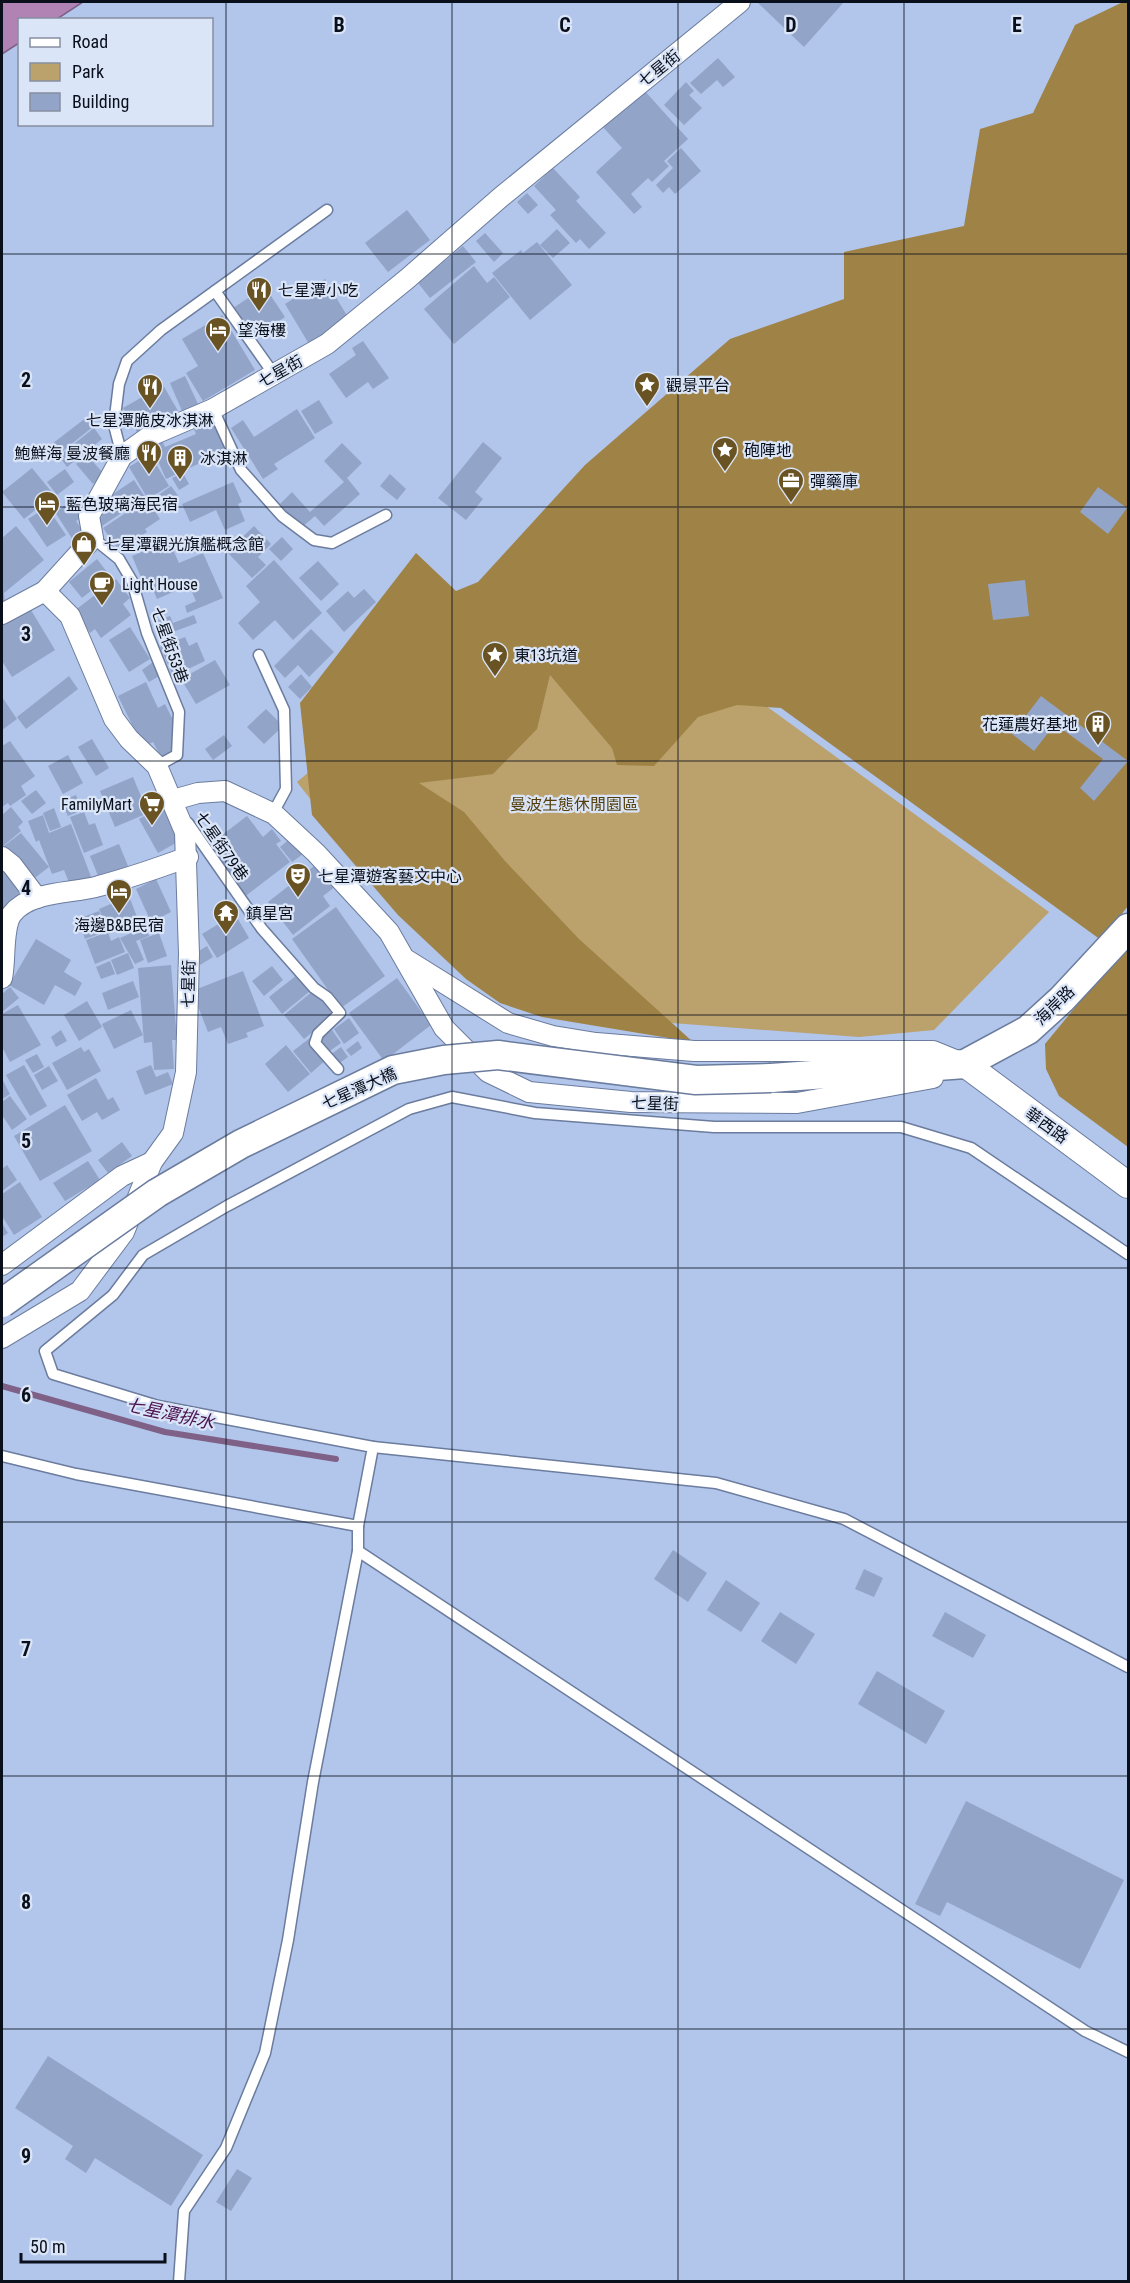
<svg xmlns="http://www.w3.org/2000/svg" width="1130" height="2283" viewBox="0 0 1130 2283" font-family="'Roboto Condensed','Noto Sans TC',sans-serif">
<rect width="100%" height="100%" fill="#b2c5ea"/>
<polygon fill="#bba16b" points="581,571 1049,912 934,1030 859,1037 659,1022 399,912 297,782 530,588"/>
<g fill="#9f8245">
<polygon points="1123,2 1128,2 1128,906 1101,940 781,708 737,705 698,717 654,766 617,765 612,748 550,675 537,729 493,774 419,783 464,812 505,861 579,939 693,1042 542,1017 500,1003 466,979 398,915 312,815 300,703 416,553 456,591 478,582 585,465 730,339 844,299 844,252 964,226 980,129 1033,113 1075,25"/>
<polygon points="1128,943 1128,1147 1059,1096 1046,1069 1045,1044"/>
</g>
<polygon fill="#b183b4" stroke="#7f6086" stroke-width="1.5" points="2,2 83,2 57,19 20,20 19,43 2,54"/>
<g fill="none" stroke-linecap="round" stroke-linejoin="round">
<polyline stroke="#7f6086" stroke-width="6" points="2,1386 165,1432 336,1459"/>
</g>
<g fill="#93a4c9">
<polygon points="757,2 844,2 804,47"/>
<polygon points="718,58 735,77 723,87 717,80 701,94 690,83"/>
<polygon points="686,82 694,91 689,95 702,108 684,125 664,105"/>
<polygon points="643,89 688,139 664,161 669,166 652,182 648,178 631,194 642,207 634,214 596,172 622,148 602,126"/>
<polygon points="681,148 701,171 675,194 669,187 663,193 656,185 673,168 667,161"/>
<polygon points="553,168 580,197 576,201 606,233 589,249 580,239 576,243 550,215 556,210 534,186"/>
<polygon points="527,193 538,205 528,214 517,202"/>
<polygon points="407,210 430,240 388,272 365,243"/>
<polygon points="557,229 570,243 553,258 540,245"/>
<polygon points="485,233 503,253 494,262 476,241"/>
<polygon points="537,242 572,285 530,320 492,273 521,250 523,253"/>
<polygon points="463,246 476,262 430,298 418,283"/>
<polygon points="474,266 487,283 494,277 510,297 454,344 424,309"/>
<polygon points="325,279 349,319 309,344 285,304"/>
<polygon points="265,287 285,317 253,339 233,308"/>
<polygon points="222,315 255,370 203,401 186,373 198,366 182,339"/>
<polygon points="363,341 389,378 373,389 368,382 346,398 329,374 356,355 352,348"/>
<polygon points="185,376 198,404 182,411 170,383"/>
<polygon points="163,385 178,411 138,434 123,408"/>
<polygon points="319,400 333,423 315,434 301,411"/>
<polygon points="297,409 315,438 274,464 278,469 263,479 231,428 243,420 254,437"/>
<polygon points="211,413 228,450 166,479 149,441 160,436 165,447 196,434 191,422"/>
<polygon points="87,417 94,426 55,457 48,447"/>
<polygon points="94,428 102,439 67,467 59,456"/>
<polygon points="483,442 502,458 475,492 483,499 466,520 438,498"/>
<polygon points="342,443 362,463 347,478 360,494 324,526 315,516 301,528 280,504 292,492 310,512 344,482 324,461"/>
<polygon points="86,454 104,474 93,484 76,464"/>
<polygon points="150,454 169,486 148,499 129,467"/>
<polygon points="32,468 54,495 24,519 2,492"/>
<polygon points="65,469 74,482 57,495 47,482"/>
<polygon points="183,473 189,484 179,490 172,478"/>
<polygon points="390,474 406,489 397,500 380,486"/>
<polygon points="134,480 145,497 102,526 98,519 102,517 95,506"/>
<polygon points="233,482 242,502 238,504 245,521 225,530 216,510 190,522 182,504"/>
<polygon points="171,486 179,497 160,509 153,499"/>
<polygon points="1098,487 1127,508 1108,534 1080,512"/>
<polygon points="77,498 86,514 76,521 84,533 73,540 55,512"/>
<polygon points="147,499 160,519 145,529 147,532 119,551 103,528"/>
<polygon points="47,507 66,535 47,547 28,519"/>
<polygon points="16,526 44,560 4,593 5,605 2,608 2,538"/>
<polygon points="254,526 271,544 258,557 266,565 252,578 227,552"/>
<polygon points="282,537 293,549 281,561 269,549"/>
<polygon points="169,541 179,563 203,553 223,598 187,613 185,606 196,601 189,585 157,599 149,580 143,582 132,556"/>
<polygon points="97,559 110,576 82,598 69,582"/>
<polygon points="274,560 322,613 293,640 275,620 253,640 238,623 260,602 246,586"/>
<polygon points="318,561 339,584 321,601 299,578"/>
<polygon points="116,579 130,598 123,604 131,615 101,638 95,629 90,633 74,611"/>
<polygon points="1025,580 1029,616 993,620 988,584"/>
<polygon points="364,589 376,602 344,632 326,611 348,591 354,598"/>
<polygon points="28,605 55,650 12,677 2,661 2,621"/>
<polygon points="194,615 197,623 162,636 156,621 170,616 173,623"/>
<polygon points="130,627 150,659 129,672 109,640"/>
<polygon points="311,629 334,652 309,677 298,665 285,678 274,666"/>
<polygon points="185,637 189,646 197,642 205,661 173,676 160,647"/>
<polygon points="215,660 230,685 196,704 181,679"/>
<polygon points="153,662 161,675 149,682 142,670"/>
<polygon points="301,674 312,687 300,699 288,687"/>
<polygon points="69,676 78,689 26,729 17,717"/>
<polygon points="146,682 158,708 165,704 175,724 173,753 162,759 153,742 143,747 118,696"/>
<polygon points="1041,696 1128,761 1094,801 1080,788 1103,759 1055,724 1034,751 1012,734"/>
<polygon points="2,697 17,719 2,730"/>
<polygon points="266,709 283,726 264,744 247,727"/>
<polygon points="224,735 232,746 213,760 205,749"/>
<polygon points="92,739 109,768 96,776 78,747"/>
<polygon points="10,741 35,776 21,786 26,795 10,806 8,803 2,807 2,746"/>
<polygon points="68,755 83,783 63,794 48,766"/>
<polygon points="133,777 148,813 115,827 100,791"/>
<polygon points="36,790 46,803 32,814 21,801"/>
<polygon points="76,795 82,810 68,816 61,801"/>
<polygon points="162,806 181,840 158,853 139,819"/>
<polygon points="11,807 23,822 18,827 21,831 2,847 2,815"/>
<polygon points="54,808 61,827 50,831 43,813"/>
<polygon points="84,812 89,825 95,823 103,845 84,853 70,817"/>
<polygon points="43,815 49,833 71,824 93,882 72,890 64,870 52,874 39,840 36,842 28,821"/>
<polygon points="247,816 263,837 272,829 281,841 276,844 290,862 243,898 205,848"/>
<polygon points="21,833 49,867 32,880 4,846"/>
<polygon points="291,838 303,854 292,862 280,847"/>
<polygon points="119,844 130,871 101,883 90,856"/>
<polygon points="2,862 25,897 2,913"/>
<polygon points="318,863 336,886 323,896 330,906 293,935 268,902"/>
<polygon points="156,879 171,912 151,922 136,889"/>
<polygon points="129,896 139,922 109,934 99,909"/>
<polygon points="336,907 385,976 341,1008 292,939"/>
<polygon points="99,911 107,931 85,939 78,919"/>
<polygon points="235,914 249,938 217,958 202,934"/>
<polygon points="144,922 149,936 136,941 144,960 135,964 120,938 134,932 132,927"/>
<polygon points="108,932 111,941 119,937 125,952 95,964 86,940"/>
<polygon points="159,933 167,956 148,963 140,940"/>
<polygon points="36,939 71,960 64,972 82,983 75,996 55,985 44,1005 9,985"/>
<polygon points="207,946 213,957 200,965 194,954"/>
<polygon points="128,953 134,968 117,975 111,960"/>
<polygon points="110,961 115,974 101,979 96,967"/>
<polygon points="171,965 177,1040 172,1040 174,1069 154,1070 152,1042 144,1043 138,968"/>
<polygon points="272,966 283,980 264,996 252,981"/>
<polygon points="243,971 264,1026 246,1033 248,1037 228,1044 221,1027 208,1032 192,991"/>
<polygon points="297,975 310,991 282,1014 269,997"/>
<polygon points="397,978 431,1025 384,1061 349,1013"/>
<polygon points="133,981 139,997 108,1010 102,993"/>
<polygon points="10,987 19,998 2,1012 2,994"/>
<polygon points="314,990 335,1014 304,1039 284,1015"/>
<polygon points="87,1001 102,1027 79,1041 64,1015"/>
<polygon points="18,1005 41,1045 10,1062 2,1047 2,1014"/>
<polygon points="131,1010 143,1035 114,1049 102,1024"/>
<polygon points="349,1018 359,1033 344,1044 334,1029"/>
<polygon points="61,1030 67,1041 56,1047 51,1037"/>
<polygon points="332,1030 341,1043 327,1053 318,1040"/>
<polygon points="310,1038 327,1059 311,1073 293,1051"/>
<polygon points="358,1041 362,1048 351,1056 346,1050"/>
<polygon points="286,1045 310,1074 288,1092 265,1064"/>
<polygon points="81,1047 84,1052 89,1049 101,1071 67,1090 52,1063"/>
<polygon points="341,1047 348,1057 337,1065 330,1055"/>
<polygon points="37,1054 44,1067 33,1073 25,1060"/>
<polygon points="24,1065 47,1106 30,1116 6,1075"/>
<polygon points="151,1065 156,1077 168,1072 173,1084 145,1095 136,1071"/>
<polygon points="49,1066 58,1081 42,1090 34,1075"/>
<polygon points="96,1078 108,1100 113,1097 120,1110 102,1120 97,1112 82,1121 67,1095"/>
<polygon points="2,1079 10,1094 2,1099"/>
<polygon points="10,1096 27,1119 12,1130 2,1115 2,1102"/>
<polygon points="65,1105 92,1151 40,1181 14,1136"/>
<polygon points="122,1142 132,1156 108,1173 98,1160"/>
<polygon points="88,1161 100,1180 65,1201 53,1183"/>
<polygon points="7,1165 17,1180 2,1191 2,1169"/>
<polygon points="20,1182 42,1217 14,1235 2,1216 2,1194"/>
<polygon points="2,1223 8,1233 2,1237"/>
<polygon points="673,1550 707,1573 688,1602 654,1579"/>
<polygon points="864,1569 883,1578 874,1597 855,1589"/>
<polygon points="726,1580 760,1603 741,1632 707,1610"/>
<polygon points="780,1612 815,1634 796,1664 761,1641"/>
<polygon points="945,1612 986,1635 973,1658 932,1636"/>
<polygon points="877,1671 945,1711 926,1744 858,1704"/>
<polygon points="966,1801 1124,1880 1080,1969 947,1902 940,1916 915,1904"/>
<polygon points="48,2056 203,2155 171,2206 95,2158 86,2173 65,2159 73,2146 15,2108"/>
<polygon points="237,2169 252,2178 231,2211 216,2202"/>
</g>
<g fill="none" stroke-linecap="round" stroke-linejoin="round">
<defs>
<g id="service">
<polyline points="215,291 273,373"/>
<polyline points="213,409 241,470 282,516 314,540 332,543 386,515"/>
<polyline points="122,456 114,425 119,384 127,361 161,330 327,210"/>
<polyline points="93,538 119,559 132,581 147,633 179,712 177,755 157,766"/>
<polyline points="259,655 284,710 286,789 273,813"/>
<polyline points="188,823 262,929 314,988 327,997 340,1013 318,1034 315,1043 338,1069"/>
<polyline points="373,1447 716,1483 844,1519 1128,1667"/>
<polyline points="2,1456 76,1474 358,1526"/>
<polyline points="358,1551 1085,2031 1128,2052"/>
<polyline points="179,2282 184,2211 226,2148 265,2053 288,1940 313,1782 358,1551 358,1526 373,1447 158,1406 53,1374 45,1351 113,1295 143,1255 227,1206 409,1109 452,1097 535,1113 714,1127 901,1127 971,1148 1128,1254"/>
</g>
<g id="minor">
<polyline points="2,614 45,591 93,538 89,516 122,456 150,436 213,409 327,344 407,279 501,197 740,2"/>
<polyline points="173,800 198,793 225,791 274,814 316,853 389,932 444,1028 488,1072 529,1092 631,1102 797,1103 933,1078"/>
<polyline points="2,857 12,865 37,898"/>
<polyline points="407,960 508,1023 553,1036 596,1043 694,1051 933,1051 960,1062"/>
<path d="M 2,978 C 6,961 2,927 12,914 C 31,890 73,894 99,886 C 129,878 158,868 188,857"/>
<polyline points="2,1265 122,1176 152,1162"/>
<polyline points="2,1338 80,1291 124,1232 152,1162 173,1133 186,1072 189,954 185,832 157,766 129,739 114,719 70,616 45,591"/>
</g>
<polyline id="tertiary" points="965,1064 1128,1185"/>
<polyline id="secondary" points="771,1078 965,1064 1028,1030 1062,999 1128,928"/>
</defs>
<use href="#service" stroke="#6b7c9e" stroke-width="13"/>
<use href="#minor" stroke="#6b7c9e" stroke-width="22"/>
<use href="#tertiary" stroke="#6b7c9e" stroke-width="28"/>
<use href="#secondary" stroke="#6b7c9e" stroke-width="31"/>
<use href="#service" stroke="#fff" stroke-width="10"/>
<use href="#minor" stroke="#fff" stroke-width="20"/>
<use href="#tertiary" stroke="#fff" stroke-width="26"/>
<use href="#secondary" stroke="#fff" stroke-width="28"/>
<defs>
<polyline id="secondary-bridge" points="2,1303 157,1193 241,1144 393,1070 444,1060 498,1055 696,1080 771,1078"/>
</defs>
<use href="#secondary-bridge" stroke="#6b7c9e" stroke-width="31" stroke-linecap="butt"/>
<use href="#secondary-bridge" stroke="#fff" stroke-width="28"/>
</g>
<path fill="none" stroke="#090f1b" stroke-width="1.5" stroke-opacity="0.55" d="M 226,2 L 226,2282M 452,2 L 452,2282M 678,2 L 678,2282M 904,2 L 904,2282M 2,254 L 1128,254M 2,507 L 1128,507M 2,761 L 1128,761M 2,1015 L 1128,1015M 2,1268 L 1128,1268M 2,1522 L 1128,1522M 2,1776 L 1128,1776M 2,2029 L 1128,2029"/>
<defs>
<symbol id="restaurant-pin" viewBox="-11 -11 22 30"><path d="M0 17L-7.5 6A9.5 9.5 0 1 1 7.5 6Z" fill="#6a5323" stroke="#dbe5f8"/><path d="M-5-6h1v4h1v-4h1v4h1v-4h1v5L-1.5 .5V6h-2V.5L-5-1ZM5-6V6H3V1.5H1.5Q1.5-4 5-6Z" fill="#fff"/></symbol>
<symbol id="hotel-pin" viewBox="-11 -11 22 30"><path d="M0 17L-7.5 6A9.5 9.5 0 1 1 7.5 6Z" fill="#6a5323" stroke="#dbe5f8"/><path d="M-6-4.5h1.5V1H6V5H4.5V3h-9V5H-6ZM-4 0a1.8 1.8 0 1 1 3.6 0ZM.5 0V-2.5h3Q6-2.5 6 0Z" fill="#fff"/></symbol>
<symbol id="sight-pin" viewBox="-11 -11 22 30"><path d="M0 17L-7.5 6A9.5 9.5 0 1 1 7.5 6Z" fill="#6a5323" stroke="#dbe5f8"/><path d="M0-6L1.8-2.2L6-1.7L2.9 1.2L3.7 5.4L0 3.3L-3.7 5.4L-2.9 1.2L-6-1.7L-1.8-2.2Z" fill="#fff"/></symbol>
<symbol id="building-pin" viewBox="-11 -11 22 30"><path d="M0 17L-7.5 6A9.5 9.5 0 1 1 7.5 6Z" fill="#6a5323" stroke="#dbe5f8"/><path d="M-4-6H4V6H1V3H-1V6H-4ZM-2.5-4.3h1.7v1.8h-1.7ZM.8-4.3h1.7v1.8H.8ZM-2.5-1h1.7V.8h-1.7ZM.8-1h1.7V.8H.8Z" fill="#fff"/></symbol>
<symbol id="office-pin" viewBox="-11 -11 22 30"><path d="M0 17L-7.5 6A9.5 9.5 0 1 1 7.5 6Z" fill="#6a5323" stroke="#dbe5f8"/><path d="M-6-3h4V-5.5h4V-3h4V5H-6ZM-1-4.5V-3h2v-1.5ZM-6 0V1H6V0Z" fill="#fff"/></symbol>
<symbol id="shop-pin" viewBox="-11 -11 22 30"><path d="M0 17L-7.5 6A9.5 9.5 0 1 1 7.5 6Z" fill="#6a5323" stroke="#dbe5f8"/><path d="M-5-2.5h2.3a2.7 3.5 0 0 1 5.4 0H5L5.5 6h-11ZM-1.5-2.5h3a1.5 2.3 0 0 0-3 0Z" fill="#fff"/></symbol>
<symbol id="cafe-pin" viewBox="-11 -11 22 30"><path d="M0 17L-7.5 6A9.5 9.5 0 1 1 7.5 6Z" fill="#6a5323" stroke="#dbe5f8"/><path d="M-5.5-4.5H6V0H3Q3 3.5 0 3.5H-2.5Q-5.5 3.5-5.5 0ZM3-3.2v2h1.7v-2ZM-6 4.5H4V6H-6Z" fill="#fff"/></symbol>
<symbol id="supermarket-pin" viewBox="-11 -11 22 30"><path d="M0 17L-7.5 6A9.5 9.5 0 1 1 7.5 6Z" fill="#6a5323" stroke="#dbe5f8"/><path d="M-6-5.5h2.5l.6 2H6L4.5 2H-2.5L-4.4-4H-6ZM-1.5 3.2a1.3 1.3 0 1 0 .1 0ZM3 3.2a1.3 1.3 0 1 0 .1 0Z" fill="#fff"/></symbol>
<symbol id="theatre-pin" viewBox="-11 -11 22 30"><path d="M0 17L-7.5 6A9.5 9.5 0 1 1 7.5 6Z" fill="#6a5323" stroke="#dbe5f8"/><path d="M-5-5.5Q0-4 5-5.5V0Q5 5 0 6Q-5 5-5 0ZM-3.3-2.5H-1v1.5H-3.3ZM1-2.5H3.3v1.5H1ZM-2.8 1Q0 5.5 2.8 1Z" fill="#fff"/></symbol>
<symbol id="temple-pin" viewBox="-11 -11 22 30"><path d="M0 17L-7.5 6A9.5 9.5 0 1 1 7.5 6Z" fill="#6a5323" stroke="#dbe5f8"/><path d="M0-6L5-2H3V0L6.5 2.5H4V6H1.5V3h-3V6H-4V2.5H-6.5L-3 0V-2H-5Z" fill="#fff"/></symbol>
</defs>
<g fill-rule="evenodd">
<use href="#restaurant-pin" x="244" y="275" width="30" height="40"/>
<use href="#hotel-pin" x="203" y="315" width="30" height="40"/>
<use href="#sight-pin" x="632" y="370" width="30" height="40"/>
<use href="#restaurant-pin" x="135" y="372" width="30" height="40"/>
<use href="#sight-pin" x="710" y="435" width="30" height="40"/>
<use href="#restaurant-pin" x="134" y="438" width="30" height="40"/>
<use href="#building-pin" x="165" y="443" width="30" height="40"/>
<use href="#office-pin" x="776" y="466" width="30" height="40"/>
<use href="#hotel-pin" x="32" y="489" width="30" height="40"/>
<use href="#shop-pin" x="69" y="529" width="30" height="40"/>
<use href="#cafe-pin" x="87" y="569" width="30" height="40"/>
<use href="#sight-pin" x="480" y="640" width="30" height="40"/>
<use href="#building-pin" x="1083" y="709" width="30" height="40"/>
<use href="#supermarket-pin" x="137" y="789" width="30" height="40"/>
<use href="#theatre-pin" x="283" y="861" width="30" height="40"/>
<use href="#hotel-pin" x="104" y="877" width="30" height="40"/>
<use href="#temple-pin" x="211" y="898" width="30" height="40"/>
</g>
<g text-anchor="middle" stroke-width="4.5" stroke-linejoin="round" paint-order="stroke">
<g font-size="16" fill="#090f1b" stroke="#dbe5f8">
<text transform="translate(659 68) rotate(-39)" y="6">七星街</text>
<text transform="translate(280 371) rotate(-29)" y="6">七星街</text>
<text transform="translate(170 645) rotate(70)" y="6">七星街53巷</text>
<text transform="translate(222 846) rotate(55)" y="6">七星街79巷</text>
<text transform="translate(188 984) rotate(-89)" y="6">七星街</text>
<text transform="translate(1054 1005) rotate(-44)" y="6">海岸路</text>
<text transform="translate(359 1088) rotate(-24)" y="6">七星潭大橋</text>
<text transform="translate(655 1103) rotate(2)" y="6">七星街</text>
<text transform="translate(1047 1125) rotate(36)" y="6">華西路</text>
</g>
<g font-size="16" fill="#090f1b" stroke="#dbe5f8" text-anchor="start">
<text x="278" y="296">七星潭小吃</text>
<text x="238" y="336">望海樓</text>
<text x="666" y="391">觀景平台</text>
<text x="150" y="426" text-anchor="middle">七星潭脆皮冰淇淋</text>
<text x="744" y="456">砲陣地</text>
<text x="130" y="459" text-anchor="end">鮑鮮海 曼波餐廳</text>
<text x="200" y="464">冰淇淋</text>
<text x="810" y="487">彈藥庫</text>
<text x="66" y="510">藍色玻璃海民宿</text>
<text x="104" y="550">七星潭觀光旗艦概念館</text>
<text x="122" y="590">Light House</text>
<text x="514" y="661">東13坑道</text>
<text x="1078" y="730" text-anchor="end">花蓮農好基地</text>
<text x="132" y="810" text-anchor="end">FamilyMart</text>
<text x="318" y="882">七星潭遊客藝文中心</text>
<text x="246" y="919">鎮星宮</text>
<text x="119" y="931" text-anchor="middle">海邊B&amp;B民宿</text>
</g>
<g font-size="16" fill="#523d0a" stroke="#dbe5f8">
<text x="574" y="810">曼波生態休閒園區</text>
</g>
<g font-size="18" font-style="italic" fill="#4a124f" stroke="#dbe5f8">
<text transform="translate(170 1414) rotate(12)" y="6">七星潭排水</text>
</g>
</g>
<g font-size="20" text-anchor="middle" font-weight="bold" fill="#090f1b" stroke="#dbe5f8" stroke-width="4.5" stroke-linejoin="round" paint-order="stroke">
<text x="339" y="32">B</text>
<text x="565" y="32">C</text>
<text x="791" y="32">D</text>
<text x="1017" y="32">E</text>
<text x="26" y="387">2</text>
<text x="26" y="641">3</text>
<text x="26" y="895">4</text>
<text x="26" y="1148">5</text>
<text x="26" y="1402">6</text>
<text x="26" y="1656">7</text>
<text x="26" y="1909">8</text>
<text x="26" y="2163">9</text>
</g>
<rect width="1130" height="2283" fill="none" stroke="#090f1b" stroke-width="6"/>
<rect x="18" y="18" width="195" height="108" fill="#dbe5f8" stroke="#878fa0" stroke-width="1.5"/>
<rect x="30" y="38" width="30" height="9" fill="#ffffff" stroke="#878fa0" stroke-width="1.5"/>
<text x="72" y="48" font-size="18" fill="#090f1b">Road</text>
<rect x="30" y="63" width="30" height="18" fill="#bba16b" stroke="#878fa0" stroke-width="1.5"/>
<text x="72" y="78" font-size="18" fill="#090f1b">Park</text>
<rect x="30" y="93" width="30" height="18" fill="#93a4c9" stroke="#878fa0" stroke-width="1.5"/>
<text x="72" y="108" font-size="18" fill="#090f1b">Building</text>
<path d="M21 2253v9h144v-9" fill="none" stroke="#090f1b" stroke-width="3"/>
<text x="30" y="2253" font-size="18" fill="#090f1b" stroke="#dbe5f8" stroke-width="4.5" paint-order="stroke">50 m</text>
</svg>
